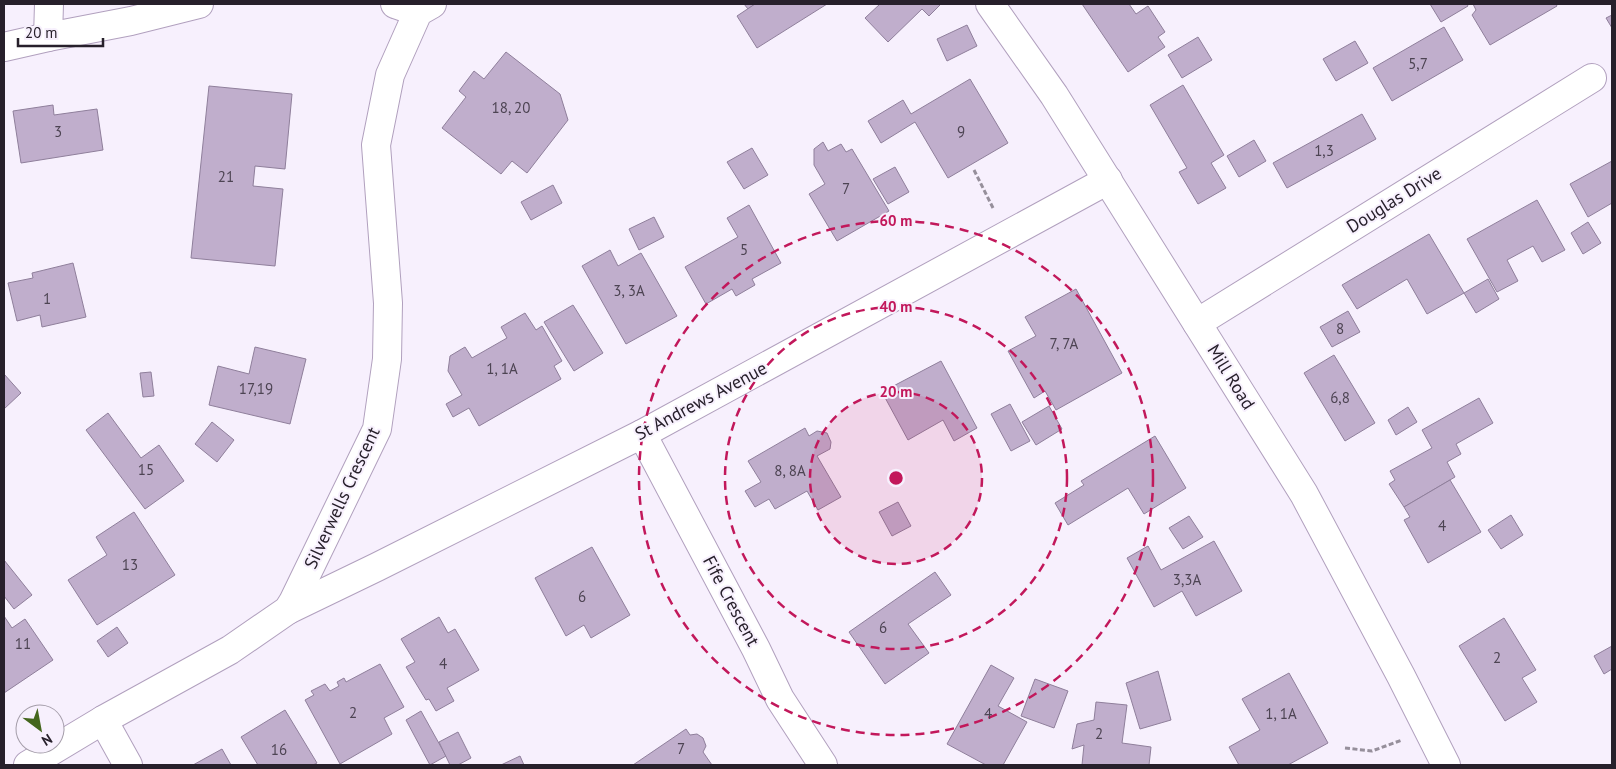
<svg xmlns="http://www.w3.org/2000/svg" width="1616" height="769" viewBox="0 0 1616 769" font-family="'PT Sans',sans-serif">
<rect width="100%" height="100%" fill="#f7f0fd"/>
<g fill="#c0aecc" stroke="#8f7f9b">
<polygon points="744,4 755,4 748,9"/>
<polygon points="755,4 827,4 757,48 737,16"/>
<polygon points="880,4 941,4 929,16 922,9 888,42 865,18"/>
<polygon points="1082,4 1129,4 1136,14 1148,6 1165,32 1158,37 1165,47 1128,72"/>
<polygon points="1430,4 1467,4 1468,6 1441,22"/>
<polygon points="1473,4 1556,4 1557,6 1490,45 1472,15 1476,10"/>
<polygon points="1612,15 1612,28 1606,18"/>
<polygon points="967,25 977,46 947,61 937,39"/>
<polygon points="1444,27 1463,60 1392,101 1373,68"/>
<polygon points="1198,37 1212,60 1182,78 1168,55"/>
<polygon points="1355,41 1368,63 1336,81 1323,59"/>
<polygon points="506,52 560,94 568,120 527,173 512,161 501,174 442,128 466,97 459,91 474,71 484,79"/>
<polygon points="970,79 1008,143 948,178 915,122 881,143 868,121 903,100 911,114"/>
<polygon points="1183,85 1224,155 1211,163 1226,188 1198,204 1179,172 1187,168 1150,105"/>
<polygon points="209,86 292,94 285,169 255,166 253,186 283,189 275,266 191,258"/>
<polygon points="53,105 54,115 97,109 103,150 21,163 13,111"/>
<polygon points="1362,114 1376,139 1287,188 1273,163"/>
<polygon points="1254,140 1266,161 1239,177 1227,156"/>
<polygon points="823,142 828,151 841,144 846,152 852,149 889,211 837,241 809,194 825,184 814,165 814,149"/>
<polygon points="752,148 768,175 744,189 727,162"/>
<polygon points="1612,161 1612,203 1588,217 1570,184"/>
<polygon points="895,167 909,192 888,204 873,179"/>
<polygon points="553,185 562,203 531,220 521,202"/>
<polygon points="1537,200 1565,250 1542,262 1533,246 1507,260 1518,281 1497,292 1467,239"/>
<polygon points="749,205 781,263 752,279 755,285 736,296 732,289 706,304 685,267 738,237 727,218"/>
<polygon points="654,217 664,237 639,250 629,229"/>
<polygon points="1588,222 1601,243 1583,254 1571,233"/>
<polygon points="1429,234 1464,293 1427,314 1407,279 1357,309 1342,285"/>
<polygon points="610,250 618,266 641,253 677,316 626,344 582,266"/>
<polygon points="73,263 86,317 42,327 40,315 17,321 8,283 33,278 32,273"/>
<polygon points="1488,279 1499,299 1476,313 1464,293"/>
<polygon points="1076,289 1122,373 1056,410 1045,391 1034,398 1008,351 1036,336 1025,317"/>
<polygon points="573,305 603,353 574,371 544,322"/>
<polygon points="1348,311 1360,332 1332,347 1320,327"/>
<polygon points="525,313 536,330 542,326 562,361 554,366 561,379 479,426 469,408 453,417 446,404 462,395 448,371 450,356 465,347 472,358 507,338 501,327"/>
<polygon points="255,347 306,359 290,424 209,405 218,366 249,374"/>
<polygon points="1334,355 1375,423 1345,441 1304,373"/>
<polygon points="941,361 977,428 954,441 943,420 908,440 882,392"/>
<polygon points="151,372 154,396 143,397 140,373"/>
<polygon points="4,374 21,393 4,409"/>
<polygon points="1479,398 1493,423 1456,444 1461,454 1447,462 1455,477 1404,507 1389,484 1395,480 1390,471 1432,448 1422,430"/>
<polygon points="1010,404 1030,441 1011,451 991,414"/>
<polygon points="1049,406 1062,429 1036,445 1022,422"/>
<polygon points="1408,407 1417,422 1396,435 1388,420"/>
<polygon points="108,413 141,458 159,445 184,481 145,509 86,430"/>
<polygon points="212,422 234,440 217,462 195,444"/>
<polygon points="805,428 809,436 817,431 827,433 831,442 830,449 817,456 841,497 818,510 807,491 775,509 769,499 755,507 745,491 761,482 748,461"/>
<polygon points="1155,436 1186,488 1144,514 1128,488 1068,525 1055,503 1084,485 1081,481"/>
<polygon points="1450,480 1481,532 1428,563 1404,520 1410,517 1404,507"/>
<polygon points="898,502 911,526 892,536 879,512"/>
<polygon points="134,512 175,575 97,625 68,580 107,555 96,537"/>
<polygon points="1511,515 1523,535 1501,549 1488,530"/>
<polygon points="1189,516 1203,537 1183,549 1169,528"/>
<polygon points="1214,541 1242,591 1196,616 1182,591 1154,607 1127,558 1148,546 1161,570"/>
<polygon points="592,547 630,615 591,638 584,625 566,636 535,578"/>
<polygon points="4,560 32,595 14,609 4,596"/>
<polygon points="935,572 951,595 908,624 929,653 885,684 849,632"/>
<polygon points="4,616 12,628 25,619 53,660 4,693"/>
<polygon points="439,617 448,633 455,629 479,670 447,688 454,701 436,711 429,699 426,700 406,667 415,662 401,639"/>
<polygon points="1504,618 1536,670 1522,678 1537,702 1505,721 1459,646"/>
<polygon points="117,627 128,643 108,657 97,641"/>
<polygon points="1612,646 1612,669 1604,674 1594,656"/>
<polygon points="380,664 404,707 384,718 392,734 340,764 305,700 314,695 311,691 325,684 330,691 339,686 337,682 344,678 346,682"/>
<polygon points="991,665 1014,678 998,706 1027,722 1003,765 986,765 947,744"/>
<polygon points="1158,671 1171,720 1140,729 1126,683"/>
<polygon points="1289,673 1328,743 1288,765 1239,765 1229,747 1260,730 1242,699"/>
<polygon points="1035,679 1068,691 1054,728 1021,716"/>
<polygon points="1096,702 1127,705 1122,743 1151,747 1149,765 1082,765 1084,745 1072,749 1077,724 1094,720"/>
<polygon points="285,710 317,763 313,765 258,765 241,737"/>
<polygon points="421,711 446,756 430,765 406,720"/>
<polygon points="686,729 690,735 697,734 703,738 706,746 703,752 712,765 633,765"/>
<polygon points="458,732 471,758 458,765 450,765 439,742"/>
<polygon points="222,749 231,765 193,765"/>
<polygon points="520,756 524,765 501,765"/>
</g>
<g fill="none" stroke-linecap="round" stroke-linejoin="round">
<defs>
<g id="street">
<polyline points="49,4 48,37 131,21 199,4"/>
<polyline points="395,4 418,12"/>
<polyline points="990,4 1054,95 1304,494 1401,676 1446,765"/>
<polyline points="4,47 48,37"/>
<polyline points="1197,323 1592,78"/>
<polyline points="642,434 756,649 780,699 823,765"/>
<polyline points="288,610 377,567 642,434 1108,180"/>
<polyline points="103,720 128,765"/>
<polyline points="28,765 103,720 230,650 288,610 293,602 377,429 387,359 388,303 376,145 390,75 418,12 432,4"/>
</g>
</defs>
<use href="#street" stroke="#b1a0be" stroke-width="30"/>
<g stroke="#968f9b" stroke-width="3" stroke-dasharray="5 2.5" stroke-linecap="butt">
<polyline points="974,170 994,210"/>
<polyline points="1345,748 1372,751 1402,740"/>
</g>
<use href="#street" stroke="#fff" stroke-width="28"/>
</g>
<circle cx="896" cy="478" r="86" fill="#c2185b" fill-opacity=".12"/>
<g fill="none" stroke="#c2185b" stroke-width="2.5" stroke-dasharray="9 6">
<circle cx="896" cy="478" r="86"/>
<circle cx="896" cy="478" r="171"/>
<circle cx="896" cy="478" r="257"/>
</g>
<g text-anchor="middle" stroke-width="4" stroke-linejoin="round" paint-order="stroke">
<g font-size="15" fill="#4d4453">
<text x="1418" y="69">5,7</text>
<text x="511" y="113">18, 20</text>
<text x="58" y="137">3</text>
<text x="961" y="137">9</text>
<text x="1324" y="156">1,3</text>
<text x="226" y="182">21</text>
<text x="846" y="194">7</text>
<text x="744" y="255">5</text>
<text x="629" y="296">3, 3A</text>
<text x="47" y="304">1</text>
<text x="1340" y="334">8</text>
<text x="1064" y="349">7, 7A</text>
<text x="502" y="374">1, 1A</text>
<text x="256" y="394">17,19</text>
<text x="1340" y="403">6,8</text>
<text x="146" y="475">15</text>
<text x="790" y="476">8, 8A</text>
<text x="1442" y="531">4</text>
<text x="130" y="570">13</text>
<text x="1187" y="585">3,3A</text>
<text x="582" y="602">6</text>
<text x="883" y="633">6</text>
<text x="23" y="649">11</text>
<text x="1497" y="663">2</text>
<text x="443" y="669">4</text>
<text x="353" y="718">2</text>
<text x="988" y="719">4</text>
<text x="1281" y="719">1, 1A</text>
<text x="1099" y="739">2</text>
<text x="681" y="754">7</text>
<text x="279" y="755">16</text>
</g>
<g font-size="18" fill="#27202b" stroke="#f7f0fd">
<text transform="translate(1394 200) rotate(-32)" y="6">Douglas Drive</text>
<text transform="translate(1231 377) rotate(58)" y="6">Mill Road</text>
<text transform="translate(701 401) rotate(-28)" y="6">St Andrews Avenue</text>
<text transform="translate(342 498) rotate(-65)" y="6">Silverwells Crescent</text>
<text transform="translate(731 601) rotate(62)" y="6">Fife Crescent</text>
</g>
</g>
<circle cx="896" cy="478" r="8" fill="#c2185b" stroke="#f7f0fd" stroke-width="2.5"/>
<g font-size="15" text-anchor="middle" font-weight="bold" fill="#c2185b" stroke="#f7f0fd" stroke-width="4" stroke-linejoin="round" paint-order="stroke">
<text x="896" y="226">60 m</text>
<text x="896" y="312">40 m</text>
<text x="896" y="397">20 m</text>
</g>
<rect width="1616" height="769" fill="none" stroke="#27202b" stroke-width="10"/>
<g transform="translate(40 729) rotate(148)"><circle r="24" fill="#f7f0fd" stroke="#a49da9"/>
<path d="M0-4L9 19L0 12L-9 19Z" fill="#44661d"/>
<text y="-8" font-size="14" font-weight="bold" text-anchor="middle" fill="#27202b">N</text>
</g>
<path d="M18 38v8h85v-8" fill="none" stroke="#27202b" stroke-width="2.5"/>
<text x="25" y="38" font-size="15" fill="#27202b" stroke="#f7f0fd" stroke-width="4" paint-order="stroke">20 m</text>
</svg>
